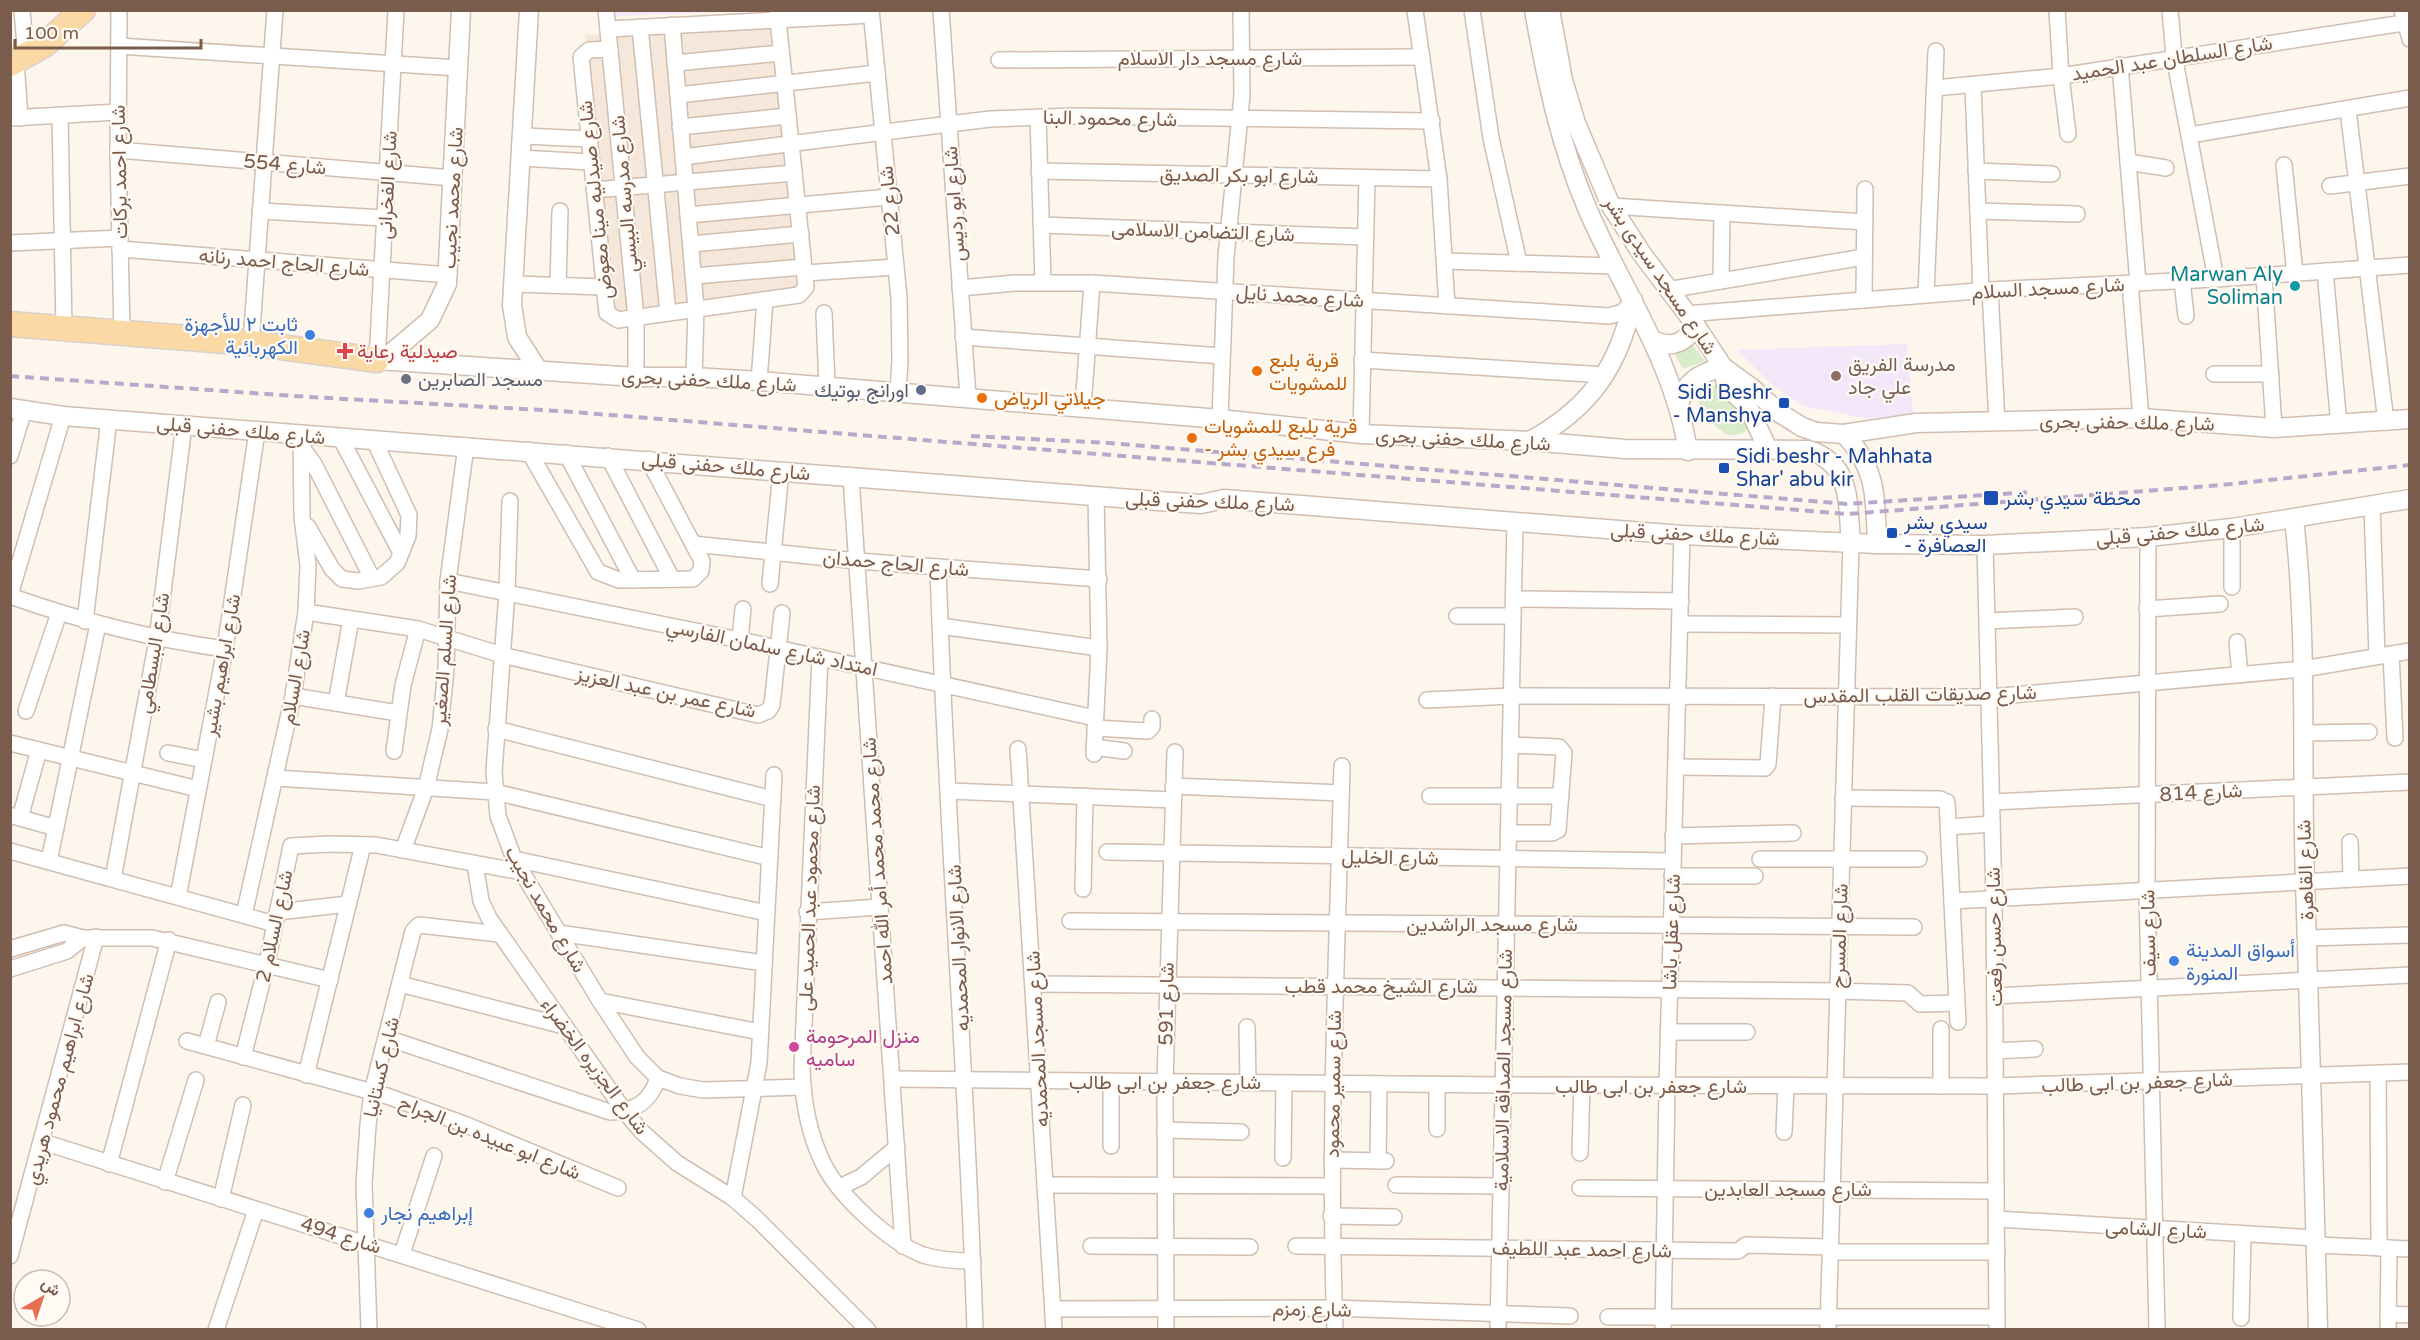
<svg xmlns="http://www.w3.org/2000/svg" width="2420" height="1340" viewBox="0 0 2420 1340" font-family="'Varela Round',Vazirmatn,sans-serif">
<rect width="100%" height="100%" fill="#fdf6ec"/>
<polygon fill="#f5e8da" points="775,24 801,290 612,315 585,35"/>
<g fill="#f3e8fa">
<polygon points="615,10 750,10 750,11 615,16"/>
<polygon points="1907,344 1913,414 1868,419 1804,406 1773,386 1737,350"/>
</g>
<g fill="#d8ecc9">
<polygon points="1692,344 1705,361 1683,369 1675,355"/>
<path d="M 1701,383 C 1727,384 1739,403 1750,423 L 1745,432 C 1739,434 1732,437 1726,434 C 1712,426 1693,401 1696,386 Z"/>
</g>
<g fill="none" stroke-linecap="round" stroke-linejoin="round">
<defs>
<g id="minor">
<polyline points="22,10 25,45"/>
<polyline points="119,10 118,150 122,333"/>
<polyline points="606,10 636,318 636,377"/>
<polyline points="871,10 899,298 900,361 898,392"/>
<polyline points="941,10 968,397"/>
<polyline points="1415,10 1439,179 1447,306"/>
<polyline points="1472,10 1491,138 1519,263"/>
<polyline points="2057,10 2061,76 2068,134"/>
<polyline points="2170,10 2174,56 2216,279"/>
<polyline points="2402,10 2410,39"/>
<polyline points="672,25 696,309 694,377"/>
<polyline points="640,27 668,313"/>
<polyline points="608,29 871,15"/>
<polyline points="119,46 458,68"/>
<polyline points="610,49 589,50 581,57 607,313 618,320 799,295 806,287 777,10"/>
<polyline points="999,60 1422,57"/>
<polyline points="16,62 20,118"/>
<polyline points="675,63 781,53"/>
<polyline points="2120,65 2138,283"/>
<polyline points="1973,85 1981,291"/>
<polyline points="1935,88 2061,76 2410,22"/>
<polyline points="678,95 877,73"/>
<polyline points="2348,110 2386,422"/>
<polyline points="60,115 64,329"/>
<polyline points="1038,117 1043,282"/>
<polyline points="10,118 118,112"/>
<polyline points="680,127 788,116"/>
<polyline points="2190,135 2410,98"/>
<polyline points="523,136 589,139"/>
<polyline points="118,150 453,178"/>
<polyline points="683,157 990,119 1074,116 1432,121"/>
<polyline points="521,158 591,162"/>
<polyline points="2128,162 2166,168"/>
<polyline points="2284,165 2295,274"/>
<polyline points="1039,171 1439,179"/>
<polyline points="1976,171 2052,174"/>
<polyline points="2330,186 2410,176"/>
<polyline points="594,190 794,173"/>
<polyline points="1611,206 1865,222"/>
<polyline points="260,211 385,218"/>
<polyline points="1978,211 2077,214"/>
<polyline points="688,215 889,197"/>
<polyline points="1041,225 1366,237"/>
<polyline points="10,243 120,238"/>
<polyline points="691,244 801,234"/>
<polyline points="120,249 449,275"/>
<polyline points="1445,261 1614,266"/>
<polyline points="2325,271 2339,425"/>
<polyline points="805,273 896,267"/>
<polyline points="693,276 804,267"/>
<polyline points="2264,276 2274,428"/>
<polyline points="1721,281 1722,213"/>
<polyline points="2182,281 2186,316"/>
<polyline points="2130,283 2141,418"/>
<polyline points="514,284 604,287"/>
<polyline points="558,285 560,211"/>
<polyline points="960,288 1015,283 1092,283 1609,316 1623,312 1633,300"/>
<polyline points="1667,290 1864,257"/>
<polyline points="1990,290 1997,422"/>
<polyline points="1926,295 1936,51"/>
<polyline points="1864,300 1865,189"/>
<polyline points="824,313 827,386"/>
<polyline points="1686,314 1990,290 2216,279 2410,265"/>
<polyline points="963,337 1222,356"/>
<polyline points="251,343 275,10"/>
<polyline points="377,360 396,10"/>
<polyline points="1362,360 1606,375"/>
<polyline points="2214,374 2271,374"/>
<polyline points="759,381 765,300"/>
<polyline points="1083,407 1092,283"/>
<polyline points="1220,419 1226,257 1242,95 1241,10"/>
<polyline points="1361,434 1367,178"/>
<polyline points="340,437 401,553"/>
<polyline points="301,446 314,464 372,578"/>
<polyline points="528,450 598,572 619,580 693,579 701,571 702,561 648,459"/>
<polyline points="566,453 633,580"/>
<polyline points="10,456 24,410"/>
<polyline points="608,456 672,579"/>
<polyline points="851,477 903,1246"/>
<polyline points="510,501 507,591 494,772 498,816 514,859 600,1001 637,1057 658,1078 680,1086 703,1090 803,1087"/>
<polyline points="2372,505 2377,656"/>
<polyline points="308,527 332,569 342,579 358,581 381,577 397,563 408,536 409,515 374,440"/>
<polyline points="2148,537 2147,890 2157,1330"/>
<polyline points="693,544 858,561 1099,579"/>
<polyline points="1985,545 1994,899 1997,1330"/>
<path d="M 938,567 C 946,822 967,1075 975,1330"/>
<polyline points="448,581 740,640 1095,718"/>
<polyline points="770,584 781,472"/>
<polyline points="2232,587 2232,528"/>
<polyline points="10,595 63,416"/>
<path d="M 10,596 C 81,621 151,639 225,649"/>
<polyline points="1514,599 1681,601"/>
<polyline points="2147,609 2220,604"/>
<polyline points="306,612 418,629 502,655 758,715 768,711 772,705 782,613"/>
<polyline points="1457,616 1513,616"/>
<polyline points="85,621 109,419"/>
<polyline points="1987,621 2075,617"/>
<polyline points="1680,624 1848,625"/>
<polyline points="940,626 1099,648"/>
<polyline points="740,640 743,609"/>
<polyline points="2237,642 2240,675"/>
<polyline points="2391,654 2395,738"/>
<path d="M 820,657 L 802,1070 C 803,1102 809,1134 823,1163 C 839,1196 889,1242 923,1255 C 939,1260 956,1261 973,1261"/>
<polyline points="293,696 398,713"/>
<polyline points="1427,700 1511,696 1990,697 2303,669 2410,651"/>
<polyline points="336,703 351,619"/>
<polyline points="26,711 59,613"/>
<polyline points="1095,728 1148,731 1152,727 1152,719"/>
<polyline points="496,729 773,799"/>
<polyline points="2303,733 2369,732"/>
<polyline points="10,743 198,789"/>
<polyline points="1094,747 1124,751"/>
<polyline points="1018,749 1054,1330"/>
<polyline points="394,751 403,685 418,629"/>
<polyline points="168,753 204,760"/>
<polyline points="1094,754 1099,648 1096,496"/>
<polyline points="1676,767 1765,768 1768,764 1773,696"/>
<polyline points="276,778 495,792 770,858"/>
<polyline points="1173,786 1341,793"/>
<polyline points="949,791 1173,800"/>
<polyline points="1430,796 1561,796"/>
<polyline points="1843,798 1940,799 1947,802 1958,1022"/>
<polyline points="1992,802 2410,782"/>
<polyline points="13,816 56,828"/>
<polyline points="20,818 39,750"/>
<polyline points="1949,827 1992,824"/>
<polyline points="1508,833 1552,833 1558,830 1564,753 1559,747 1510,745"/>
<polyline points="1673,836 1793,833"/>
<polyline points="2350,842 2351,879"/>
<polyline points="403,850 426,788 440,729 446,669 448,581 466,446"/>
<polyline points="10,851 275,924"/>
<polyline points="1107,852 1673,861"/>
<polyline points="514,859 767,913"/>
<polyline points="1760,859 1919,859"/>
<polyline points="49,861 98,624"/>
<polyline points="475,864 481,901 489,918 625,1112 642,1132 677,1163 733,1198 757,1219 868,1330"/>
<polyline points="1672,876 1755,876"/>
<polyline points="113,879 157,640 184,425"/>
<polyline points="1083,889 1085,796"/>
<polyline points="178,897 225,649 257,431"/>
<polyline points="1952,901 2410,876"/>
<polyline points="278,912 348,904"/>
<polyline points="807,912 880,907"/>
<polyline points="244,915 293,696 306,612 308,565 302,517 301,434"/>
<polyline points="1070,921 1914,927"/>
<polyline points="559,933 764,963"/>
<polyline points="2307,938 2410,935"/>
<polyline points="10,949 64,933 83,938 152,938 330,980"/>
<polyline points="10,969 67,951 83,938"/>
<polyline points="400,984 564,1026"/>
<polyline points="1034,984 1837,991 1908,993 1920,1004 1956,1003"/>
<polyline points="1995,996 2410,975"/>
<polyline points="600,1001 760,1032"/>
<polyline points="1247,1027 1248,1082"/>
<polyline points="1941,1029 1941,1086"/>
<polyline points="1668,1032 1747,1032"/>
<path d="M 387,1038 L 610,1112 C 635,1112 650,1102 658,1078"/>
<polyline points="187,1041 387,1096 464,1124 618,1188"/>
<polyline points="206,1046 218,1002"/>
<polyline points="1995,1051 2035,1049"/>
<polyline points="243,1057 267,963 291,846 329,844 376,845 522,872"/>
<polyline points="2378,1074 2379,1248"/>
<polyline points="306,1075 363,845"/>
<polyline points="893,1079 1503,1085 1996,1086 2410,1072"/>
<polyline points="1437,1129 1437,1085"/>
<polyline points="1165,1130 1241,1132"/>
<polyline points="1784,1132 1786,1086"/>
<polyline points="43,1142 638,1330"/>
<polyline points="1111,1146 1111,1081"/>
<polyline points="1580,1153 1582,1086"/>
<polyline points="1283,1158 1284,1083"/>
<polyline points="1332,1160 1386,1161"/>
<polyline points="1378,1161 1379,1084"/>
<polyline points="109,1164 169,940"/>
<polyline points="165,1182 196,1080"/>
<polyline points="1045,1185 1332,1186"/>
<polyline points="1396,1185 1501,1186"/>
<polyline points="840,1187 861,1177 897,1147"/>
<polyline points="1580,1188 1996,1191"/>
<polyline points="733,1198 759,1063 774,775"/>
<polyline points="221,1199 243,1105"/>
<polyline points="1331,1216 1394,1217"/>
<polyline points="1997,1219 2316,1238"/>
<polyline points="2316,1245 2410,1249"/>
<polyline points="1091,1246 1250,1247"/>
<polyline points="1296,1246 1738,1251 1746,1245 1830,1247"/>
<polyline points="1830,1252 1997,1252"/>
<polyline points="402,1254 434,1156"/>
<polyline points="10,1256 96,937"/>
<polyline points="1053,1309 1334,1308 1570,1316"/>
<polyline points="2388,1314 2410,1315"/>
<polyline points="1608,1317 1997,1317"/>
<polyline points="2241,1318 2243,1234"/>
<polyline points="216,1330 256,1210"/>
<polyline points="369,1330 364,1184 368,1125 372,1092 413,931 419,925 499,934"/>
<polyline points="1166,1330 1165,1082 1175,752"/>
<path d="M 1335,1330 C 1328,1141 1337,954 1342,766"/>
<polyline points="1498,1330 1515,522"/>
<polyline points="1663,1330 1667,1086 1682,535"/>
<polyline points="1828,1330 1851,543"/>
<polyline points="2388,1330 2389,1248"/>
</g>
<g id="tertiary">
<polyline points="529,10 512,305 517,337 538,370"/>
<path d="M 1534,10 C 1546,78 1560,145 1587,208 C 1622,290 1674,361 1688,451"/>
<polyline points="1550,10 1563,80 1576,123 1611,206 1642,254 1694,323 1723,367 1752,388 1778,412 1802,427 1816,432 1844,434 1916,423 2141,418 2274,428 2410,419"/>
<path d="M 1655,341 C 1672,349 1689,342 1694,323"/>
<path d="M 377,360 L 636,377 L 694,377 L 759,381 L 1220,419 L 1361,434 L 1530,441 L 1625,449 L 1809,450 C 1853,465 1847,503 1851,543"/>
<polyline points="383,360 430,320 447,284 461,10"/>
<path d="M 1679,405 C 1684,381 1701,373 1723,367 L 1726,385 L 1748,407 L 1768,449"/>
<polyline points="10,408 63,416 1158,501 1201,504 1224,499 1682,535 1877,544 1985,545 2148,537 2232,528 2410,499"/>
<path d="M 1844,434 C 1878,469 1875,499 1877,544"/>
<path d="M 1530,441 C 1590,408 1619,367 1633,300"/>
<path d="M 2294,519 C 2308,639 2301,761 2305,881 C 2309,1031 2315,1180 2318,1330"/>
</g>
<g id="primary">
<polyline points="10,64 44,45 83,10"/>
<polyline points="10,324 251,343 377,360"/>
</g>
</defs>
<use href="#minor" stroke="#d1beb0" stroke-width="18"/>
<use href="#tertiary" stroke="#d1beb0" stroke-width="21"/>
<use href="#primary" stroke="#dad1cd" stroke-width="27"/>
<use href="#minor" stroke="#fff" stroke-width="15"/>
<use href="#tertiary" stroke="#fff" stroke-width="18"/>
<use href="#primary" stroke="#fbd9a5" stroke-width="24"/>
<g stroke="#b9a8c9" stroke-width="4" stroke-dasharray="9 6" stroke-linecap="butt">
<polyline points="10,376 309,397 560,411 1848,514 2222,485 2410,465"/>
<polyline points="971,436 1109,443 1847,504 2033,492"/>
</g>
</g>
<circle fill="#0f9aa8" stroke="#fffaf3" stroke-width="2" cx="2295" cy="286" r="6"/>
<g fill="#3f7fe0" stroke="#fffaf3" stroke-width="2">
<circle cx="310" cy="335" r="6"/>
<circle cx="2174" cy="961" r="6"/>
<circle cx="369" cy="1213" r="6"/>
</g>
<path fill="#e0444e" stroke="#fffaf3" stroke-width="2" d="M342 342h6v6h6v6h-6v6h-6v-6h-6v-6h6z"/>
<g fill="#e8710a" stroke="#fffaf3" stroke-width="2">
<circle cx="1257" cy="371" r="6"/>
<circle cx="982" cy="398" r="6"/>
<circle cx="1192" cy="438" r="6"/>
</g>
<circle fill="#8d6e63" stroke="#fffaf3" stroke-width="2" cx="1836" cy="376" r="6"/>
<circle fill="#6b7280" stroke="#fffaf3" stroke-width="2" cx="406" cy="379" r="6"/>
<circle fill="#5c6f8a" stroke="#fffaf3" stroke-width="2" cx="921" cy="390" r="6"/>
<g fill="#1a4fb4" stroke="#fffaf3" stroke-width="2">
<rect x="1778" y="397" width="12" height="12" rx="3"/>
<rect x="1718" y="462" width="12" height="12" rx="3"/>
<rect x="1983" y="490" width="16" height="16" rx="3"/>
<rect x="1886" y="527" width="12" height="12" rx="3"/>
</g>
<circle fill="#d1479c" stroke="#fffaf3" stroke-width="2" cx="794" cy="1047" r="6"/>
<g text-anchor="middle" stroke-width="4.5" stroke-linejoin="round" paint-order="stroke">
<g font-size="20" fill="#7a5c4d" stroke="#fffaf3">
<text x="1210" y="65">شارع مسجد دار الاسلام</text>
<text transform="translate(2172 58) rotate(-9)" y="7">شارع السلطان عبد الحميد</text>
<text transform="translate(1110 118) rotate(1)" y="7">شارع محمود البنا</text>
<text transform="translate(285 164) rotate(5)" y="7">شارع 554</text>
<text transform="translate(119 172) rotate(-91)" y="7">شارع احمد بركات</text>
<text transform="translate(1239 175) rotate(1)" y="7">شارع ابو بكر الصديق</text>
<text transform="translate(387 185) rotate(-87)" y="7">شارع الفخرانى</text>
<text transform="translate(624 194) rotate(-95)" y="7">شارع مدرسه البيسي</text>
<text transform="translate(452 198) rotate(-87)" y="7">شارع محمد نجيب</text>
<text transform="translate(595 200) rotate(-96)" y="7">شارع صيدليه مينا معوض</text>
<text transform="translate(889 201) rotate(-96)" y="7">شارع 22</text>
<text transform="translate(954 204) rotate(-94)" y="7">شارع ابو رديس</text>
<text transform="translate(1203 231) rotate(2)" y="7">شارع التضامن الاسلامى</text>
<text transform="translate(284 262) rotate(5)" y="7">شارع الحاج احمد رنانه</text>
<text transform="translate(1661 275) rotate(56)" y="7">شارع مسجد سيدى بشر</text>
<text transform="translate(2048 288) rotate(-3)" y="7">شارع مسجد السلام</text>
<text transform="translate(1300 296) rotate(4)" y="7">شارع محمد نايل</text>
<text transform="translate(709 380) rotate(3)" y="7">شارع ملك حفنى بحرى</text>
<text transform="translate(2127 422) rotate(1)" y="7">شارع ملك حفنى بحرى</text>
<text transform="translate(241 430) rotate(5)" y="7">شارع ملك حفنى قبلى</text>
<text transform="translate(1463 439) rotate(3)" y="7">شارع ملك حفنى بحرى</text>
<text transform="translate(726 466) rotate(5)" y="7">شارع ملك حفنى قبلى</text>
<text transform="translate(1210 501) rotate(2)" y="7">شارع ملك حفنى قبلى</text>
<text transform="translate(2180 531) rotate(-5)" y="7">شارع ملك حفنى قبلى</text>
<text transform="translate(1695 534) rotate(3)" y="7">شارع ملك حفنى قبلى</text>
<text transform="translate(896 563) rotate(5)" y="7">شارع الحاج حمدان</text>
<text transform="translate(772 647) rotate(12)" y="7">امتداد شارع سلمان الفارسي</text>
<text transform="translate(444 650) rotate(-86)" y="7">شارع السلم الصغير</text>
<text transform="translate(153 653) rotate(-81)" y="7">شارع البسطامي</text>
<text transform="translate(221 665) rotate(-80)" y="7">شارع ابراهيم بشير</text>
<text transform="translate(295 677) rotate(-80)" y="7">شارع السلام</text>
<text transform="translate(666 692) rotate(12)" y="7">شارع عمر بن عبد العزيز</text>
<text transform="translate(1920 694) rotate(-1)" y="7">شارع صديقات القلب المقدس</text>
<text transform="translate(2201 792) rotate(-3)" y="7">شارع 814</text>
<text transform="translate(1390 857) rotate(1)" y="7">شارع الخليل</text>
<text transform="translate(877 861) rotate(-94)" y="7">شارع محمد محمد أمر الله احمد</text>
<text transform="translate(2305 870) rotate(-92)" y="7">شارع القاهرة</text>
<text transform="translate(809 898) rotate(-88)" y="7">شارع محمود عبد الحميد على</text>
<text transform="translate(546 909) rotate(60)" y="7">شارع محمد نجيب</text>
<text x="1492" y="931">شارع مسجد الراشدين</text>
<text transform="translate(274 926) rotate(-78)" y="7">شارع السلام 2</text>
<text transform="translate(1671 932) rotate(-88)" y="7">شارع عقل باشا</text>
<text transform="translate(2148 933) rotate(-91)" y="7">شارع سيف</text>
<text transform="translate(1839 936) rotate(-88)" y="7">شارع المسرح</text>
<text transform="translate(1994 937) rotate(-91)" y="7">شارع حسن رفعت</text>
<text transform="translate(958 948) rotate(-93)" y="7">شارع الانوار المحمديه</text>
<text x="1381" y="993">شارع الشيخ محمد قطب</text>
<text transform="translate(1166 1004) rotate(-89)" y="7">شارع 591</text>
<text transform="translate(1037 1039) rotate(-93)" y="7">شارع مسجد المحمديه</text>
<text transform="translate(595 1066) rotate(53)" y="7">شارع الجزيره الخضراء</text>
<text transform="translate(381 1067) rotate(-77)" y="7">شارع كستانيا</text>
<text transform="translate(1503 1070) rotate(-89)" y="7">شارع مسجد الصداقه الاسلامية</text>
<text transform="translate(59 1079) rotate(-75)" y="7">شارع ابراهيم محمود هريدي</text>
<text x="1165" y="1089">شارع جعفر بن ابى طالب</text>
<text transform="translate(2137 1082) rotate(-2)" y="7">شارع جعفر بن ابى طالب</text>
<text transform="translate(1333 1084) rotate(-89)" y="7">شارع سمير محمود</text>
<text x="1651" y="1093">شارع جعفر بن ابى طالب</text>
<text transform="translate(490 1137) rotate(22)" y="7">شارع ابو عبيده بن الجراح</text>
<text x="1788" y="1196">شارع مسجد العابدين</text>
<text transform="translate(2156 1229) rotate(3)" y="7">شارع الشامى</text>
<text transform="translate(341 1235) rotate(17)" y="7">شارع 494</text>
<text transform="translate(1582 1249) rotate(1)" y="7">شارع احمد عبد اللطيف</text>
<text transform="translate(1312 1309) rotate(1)" y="7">شارع زمزم</text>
</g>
<g font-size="20" fill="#0d838f" stroke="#fffaf3" text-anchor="end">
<text x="2283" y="281">Marwan Aly<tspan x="2283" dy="23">Soliman</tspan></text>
</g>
<g font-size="20" fill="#366cbe" stroke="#fffaf3" text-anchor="start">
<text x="298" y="331" text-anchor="end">ثابت ٢ للأجهزة<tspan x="298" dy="23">الكهربائية</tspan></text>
<text x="2186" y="957">أسواق المدينة<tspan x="2186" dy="23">المنورة</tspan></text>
<text x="381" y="1220">إبراهيم نجار</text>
</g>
<g font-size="20" fill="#be3a42" stroke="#fffaf3" text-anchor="start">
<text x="357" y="358">صيدلية رعاية</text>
</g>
<g font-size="20" fill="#c56008" stroke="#fffaf3" text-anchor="start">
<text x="1269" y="367">قرية بلبع<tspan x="1269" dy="23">للمشويات</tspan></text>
<text x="994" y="405">جيلاتي الرياض</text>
<text x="1204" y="433">قرية بلبع للمشويات<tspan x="1204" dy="23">- فرع سيدي بشر</tspan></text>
</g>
<g font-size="20" fill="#785e54" stroke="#fffaf3" text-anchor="start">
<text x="1848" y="371">مدرسة الفريق<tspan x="1848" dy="23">علي جاد</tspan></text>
</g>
<g font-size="20" fill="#5b616d" stroke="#fffaf3" text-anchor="start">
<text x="418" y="386">مسجد الصابرين</text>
</g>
<g font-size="20" fill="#4e5e75" stroke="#fffaf3" text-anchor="end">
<text x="909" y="397">اورانج بوتيك</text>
</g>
<g font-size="20" fill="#164399" stroke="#fffaf3" text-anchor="start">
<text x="1772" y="399" text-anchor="end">Sidi Beshr<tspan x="1772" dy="23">- Manshya</tspan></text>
<text x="1736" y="463">Sidi beshr - Mahhata<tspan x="1736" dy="23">Shar' abu kir</tspan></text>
<text x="2004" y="505">محطة سيدي بشر</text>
<text x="1904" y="529">سيدي بشر<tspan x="1904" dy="23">- العصافرة</tspan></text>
</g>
<g font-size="20" fill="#b23c85" stroke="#fffaf3" text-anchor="start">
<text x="806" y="1043">منزل المرحومة<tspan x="806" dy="23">ساميه</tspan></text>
</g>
</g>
<rect width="2420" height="1340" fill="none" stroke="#7a5c4d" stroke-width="24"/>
<g transform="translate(42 1298) rotate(39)"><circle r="28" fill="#fffaf3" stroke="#cabbb1" stroke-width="1.5"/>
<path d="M0-4.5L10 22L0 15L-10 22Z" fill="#e76f51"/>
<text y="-9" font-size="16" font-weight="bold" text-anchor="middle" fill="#7a5c4d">ش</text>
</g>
<path d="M15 39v9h186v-9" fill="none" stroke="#7a5c4d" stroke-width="3"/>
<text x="24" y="39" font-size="18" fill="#7a5c4d" stroke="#fffaf3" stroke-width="4.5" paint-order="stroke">100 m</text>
</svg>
